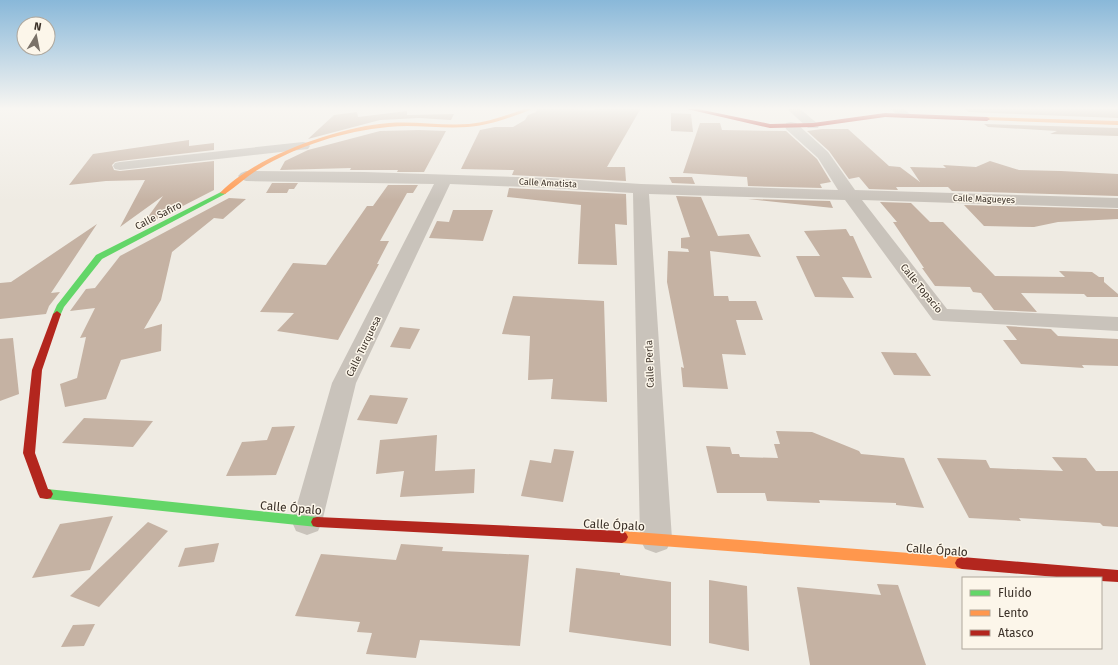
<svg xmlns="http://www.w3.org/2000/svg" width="1118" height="665" viewBox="0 0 1118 665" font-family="'Fira Sans',sans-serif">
<rect width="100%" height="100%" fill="#efebe3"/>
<g fill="#c5b2a3">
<polygon points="538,108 594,110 593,108 641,108 607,167 625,167 626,181 512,175 514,170 461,169 480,130 495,127 513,127 525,120 528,115 536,112"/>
<polygon points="963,108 1118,108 1118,118 969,112"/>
<polygon points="407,111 407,115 454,114 451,120 419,118 380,120 308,139 334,115 357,112 358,117"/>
<polygon points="671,113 691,114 693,132 671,131"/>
<polygon points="700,123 720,123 722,130 786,131 817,159 831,182 820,184 822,188 748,186 747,177 683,173"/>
<polygon points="984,124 1118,128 1118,136 1050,134 1057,131 988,127"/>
<polygon points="822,129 848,129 889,166 900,167 920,182 910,167 946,168 943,165 976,167 990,161 1019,170 1061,171 1118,174 1118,196 952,191 948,187 896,187 898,190 869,189 859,177 849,179 829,151 807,131"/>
<polygon points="419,130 446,131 424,172 397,172 398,170 350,170 351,168 280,170 285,161 308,150 380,131"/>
<polygon points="189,140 189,146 214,143 214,150 120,161 115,162 112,165 114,170 120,171 214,161 214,190 140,228 163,196 120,227 145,180 106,181 69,185 93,154"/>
<polygon points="669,177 692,177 695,184 672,183"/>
<polygon points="272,183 298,183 294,189 289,189 287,193 266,193"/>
<polygon points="388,185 418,185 413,193 407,193 380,241 389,241 377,264 379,264 338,340 277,331 294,313 260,312 293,263 326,265 367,206 373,206"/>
<polygon points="509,188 626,194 627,225 615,224 617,265 578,264 581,205 507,197"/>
<polygon points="676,196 701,197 718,236 749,234 761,257 710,251 714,296 728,296 729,301 756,301 763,320 736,320 746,355 722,354 728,389 683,387 681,367 684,368 667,282 668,251 689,252 688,249 681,248 681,238 690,237"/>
<polygon points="229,198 246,199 223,219 214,218 172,252 161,300 144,329 162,324 161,351 121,360 106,399 65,407 60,384 77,378 86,337 80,338 95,308 70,311 86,289 95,288 120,256"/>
<polygon points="748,199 830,201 833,208 776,202"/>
<polygon points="880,202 911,203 930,222 943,222 995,276 1065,277 1059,271 1092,272 1099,277 1104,277 1104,282 1118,294 1118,297 1087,297 1084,294 1021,293 1037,312 994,310 981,293 973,292 970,287 935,286 922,268 924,268 893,222 897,222"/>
<polygon points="964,205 1118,209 1118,219 1058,222 1034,227 984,226"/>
<polygon points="453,210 493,210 483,241 429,238 437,221 449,222"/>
<polygon points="97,224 51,293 60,292 49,306 46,314 0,319 0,283 11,282"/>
<polygon points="846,229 850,236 853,236 872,278 842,277 854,298 815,297 796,256 820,256 804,231"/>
<polygon points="513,296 604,301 607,402 551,399 553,379 528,380 530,336 502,334"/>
<polygon points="1006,326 1051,329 1058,336 1118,339 1118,366 1082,365 1084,368 1021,364 1003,340 1017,340"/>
<polygon points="400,327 420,329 410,349 390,347"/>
<polygon points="13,338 19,394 0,401 0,339"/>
<polygon points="881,352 916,353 931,376 894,375"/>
<polygon points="370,395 408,398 397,424 357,420"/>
<polygon points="84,418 153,421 133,447 62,443"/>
<polygon points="295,426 276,475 226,476 242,442 267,440 272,427"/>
<polygon points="776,431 812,432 859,451 861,454 904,458 924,508 896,505 896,503 819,500 820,503 767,501 765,493 717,493 706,446 730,447 732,454 739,454 740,457 778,458 774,444 780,444"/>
<polygon points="437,435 435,471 475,469 474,493 400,497 404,471 376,474 380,440"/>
<polygon points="554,449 574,451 563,502 521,496 530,460 551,463"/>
<polygon points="1052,457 1086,458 1096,471 1118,471 1118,527 1103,526 1100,523 1019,518 1021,521 969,518 937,458 986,460 990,468 1063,471"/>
<polygon points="113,516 90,570 32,578 60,524"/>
<polygon points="148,522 168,531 99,607 70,596"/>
<polygon points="219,543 214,562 178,567 185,548"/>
<polygon points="401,544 443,547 442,551 529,555 520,646 420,640 416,658 366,654 372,633 357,632 360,622 295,616 321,554 396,560"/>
<polygon points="576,568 620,573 620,575 671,582 671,646 569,632"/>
<polygon points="709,580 747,586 749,651 709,643"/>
<polygon points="877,584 898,585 926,665 810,665 797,587 881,595"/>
<polygon points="95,624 84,646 61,647 73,625"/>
</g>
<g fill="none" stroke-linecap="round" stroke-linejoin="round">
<g fill="#c9c3bb" fill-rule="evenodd">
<polygon points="786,108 799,108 819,125 818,128 808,128"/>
<polygon points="889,108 903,108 911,115 909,118 901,118"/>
<polygon points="791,122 796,123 828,152 855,190 1118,198 1118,208 862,200 947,309 1118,317 1118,331 941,321 933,320 845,200 649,194 672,539 667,549 656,553 645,549 640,539 633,193 550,188 450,184 356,383 322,522 318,531 307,535 296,531 292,522 332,383 434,184 246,181 241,179 238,176 241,173 246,171 364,172 550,178 641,184 838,190 818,158 786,129 785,126 786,123"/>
<polygon points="303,142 308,143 310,146 308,149 120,170 115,169 113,166 115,163 120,162"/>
</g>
<g fill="#63d668" fill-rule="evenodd">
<polygon points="223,191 226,193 225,194 102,259 64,307 60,316 54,316 53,314 57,305 96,255"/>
<polygon points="47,489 317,517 321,518 323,522 321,526 317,527 47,499 43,498 41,494 43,490"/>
</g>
<g fill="#ff974d" fill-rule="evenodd">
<path d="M 527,108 L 533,108 C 527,112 518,114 511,117 C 497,122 482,126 467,127 C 441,129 414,124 388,127 C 344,131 297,146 259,169 C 247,176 237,186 225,194 L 220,193 C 255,156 338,127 389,123 C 416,121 442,126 469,124 C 489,122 508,115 527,108 Z"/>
<polygon points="987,117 1118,121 1118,125 985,120 985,118"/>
<polygon points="622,531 962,557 967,559 969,563 967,567 962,569 622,543 618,541 616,537 618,533"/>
</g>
<g fill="#b3261e" fill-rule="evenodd">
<polygon points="685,108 693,108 770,124 813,123 885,113 987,117 990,119 987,121 885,117 813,127 770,128 687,109"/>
<polygon points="57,311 61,314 42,370 35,453 48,489 51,490 53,494 51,498 47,499 40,498 38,494 23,453 32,370 53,314"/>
<polygon points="317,517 622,531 626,533 628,537 626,541 622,543 317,527 313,526 311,522 313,518"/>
<polygon points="962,557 1118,570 1118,582 1101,581 1101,578 1068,578 962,569 957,567 955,563 957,559"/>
</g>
</g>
<linearGradient id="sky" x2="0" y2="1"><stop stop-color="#89b8d9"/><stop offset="0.54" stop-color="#f8f6f2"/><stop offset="1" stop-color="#f8f6f2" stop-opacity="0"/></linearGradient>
<rect width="1118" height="201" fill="url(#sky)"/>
<g text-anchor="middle" stroke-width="3" stroke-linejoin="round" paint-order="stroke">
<g font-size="9" fill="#3b3128" stroke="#fcf6ea">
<text transform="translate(548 183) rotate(3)" y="3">Calle Amatista</text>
<text transform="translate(984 199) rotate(2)" y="3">Calle Magueyes</text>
</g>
<g font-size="10" fill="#3b3128" stroke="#fcf6ea">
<text transform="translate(158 215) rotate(-27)" y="4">Calle Safiro</text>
<text transform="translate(922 288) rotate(51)" y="4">Calle Topacio</text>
<text transform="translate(363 346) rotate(-64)" y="4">Calle Turquesa</text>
<text transform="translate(649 364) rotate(-92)" y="4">Calle Perla</text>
</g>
<g font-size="12" fill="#3b3128" stroke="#fcf6ea">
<text transform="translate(291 508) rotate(5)" y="4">Calle Ópalo</text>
<text transform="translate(614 525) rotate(3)" y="4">Calle Ópalo</text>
<text transform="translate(937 550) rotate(4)" y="4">Calle Ópalo</text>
</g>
</g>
<rect x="962" y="577" width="140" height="72" fill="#fcf6ea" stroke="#afa79c"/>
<rect x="970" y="590" width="20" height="6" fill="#63d668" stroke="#afa79c"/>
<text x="998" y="597" font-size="12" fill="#3b3128">Fluido</text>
<rect x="970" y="610" width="20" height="6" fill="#ff974d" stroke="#afa79c"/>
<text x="998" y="617" font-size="12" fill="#3b3128">Lento</text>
<rect x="970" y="630" width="20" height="6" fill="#b3261e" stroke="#afa79c"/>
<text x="998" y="637" font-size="12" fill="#3b3128">Atasco</text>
<g transform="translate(36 36) rotate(10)"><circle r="19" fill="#fcf6ea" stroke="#afa79c"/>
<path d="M0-3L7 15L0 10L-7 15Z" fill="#7a7269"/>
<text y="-6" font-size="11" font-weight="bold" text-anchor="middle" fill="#3b3128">N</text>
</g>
</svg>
